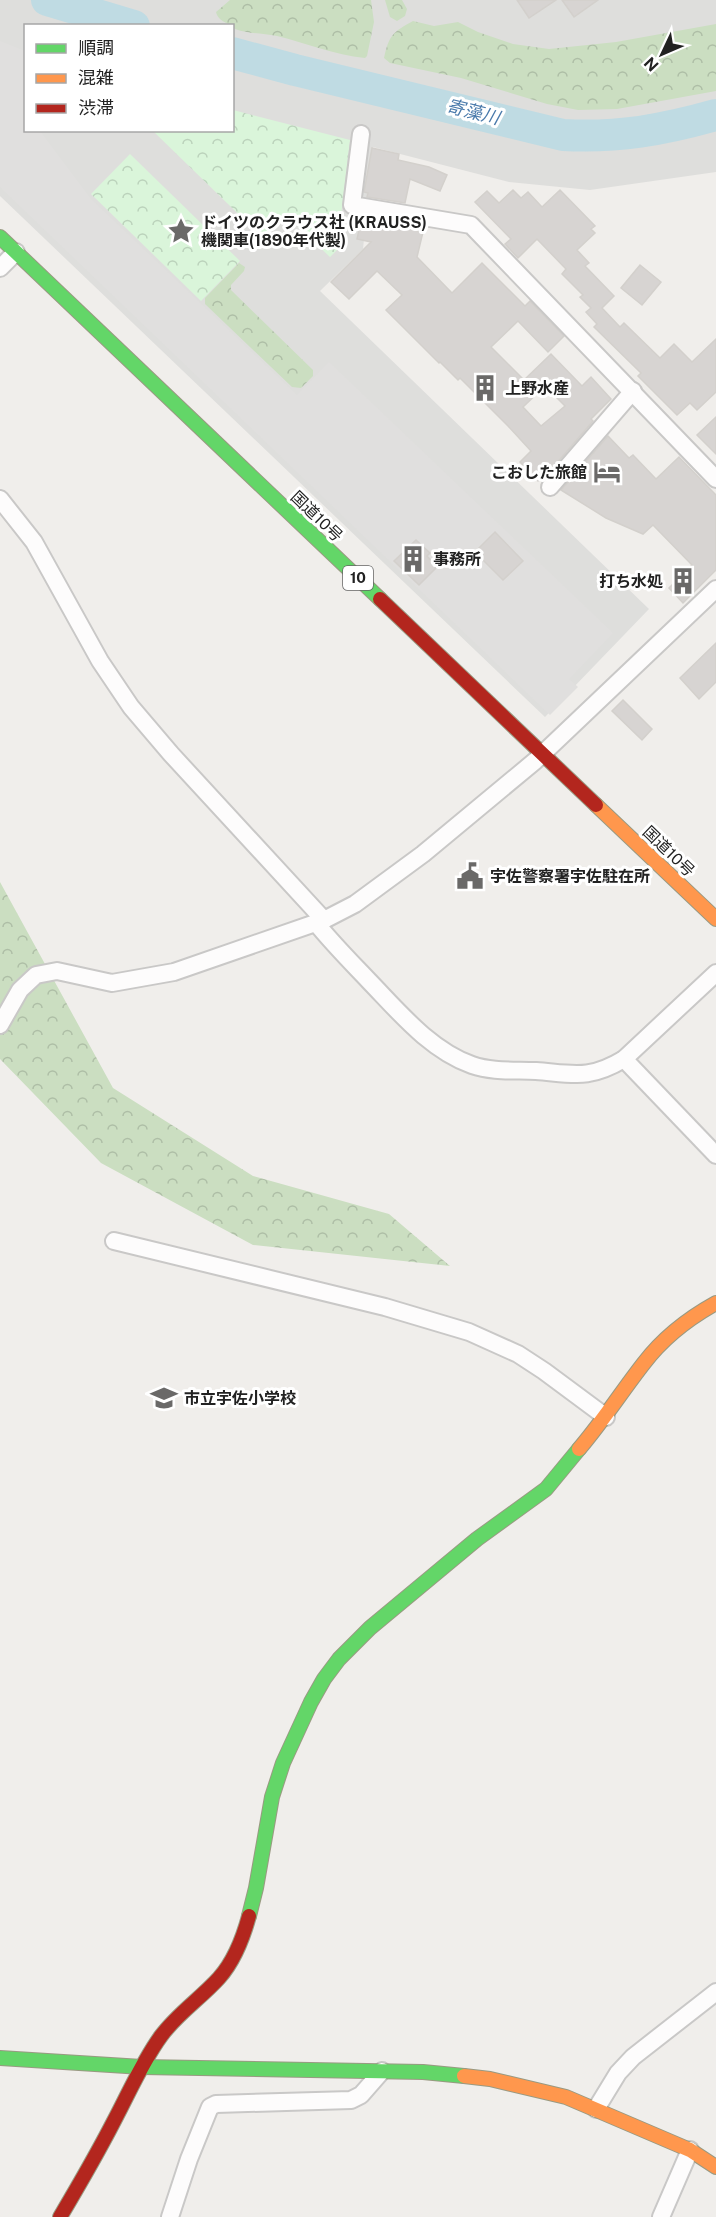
<svg xmlns="http://www.w3.org/2000/svg" width="716" height="2217" viewBox="0 0 716 2217" font-family="'Public Sans','Noto Sans JP',sans-serif">
<defs>
<pattern id="forest-crowns" width="20" height="18" patternUnits="userSpaceOnUse" patternTransform="scale(1.5)"><rect width="20" height="18" fill="#cbdec1"/><path d="M2 6a3 3 0 1 1 6 0M12 15a3 3 0 1 1 6 0" fill="none" stroke="#aebea6"/></pattern>
<pattern id="park-crowns" width="20" height="18" patternUnits="userSpaceOnUse" patternTransform="scale(1.5)"><rect width="20" height="18" fill="#daf5da"/><path d="M2 6a3 3 0 1 1 6 0M12 15a3 3 0 1 1 6 0" fill="none" stroke="#bbd2bb"/></pattern>
</defs>
<rect width="100%" height="100%" fill="#f0eeeb"/>
<path fill="#dededc" fill-rule="evenodd" d="M 0,0 L 716,0 L 716,172 L 590,190 L 509,182 L 373,147 L 363,249 L 320,291 L 649,609 L 545,717 L 0,196 ZM 26,26 L 232,26 L 232,130 L 26,130 Z"/>
<g fill="url(#forest-crowns)">
<path d="M 230,0 L 371,0 L 374,22 L 367,56 L 365,58 C 334,55 306,43 277,36 C 262,33 249,34 235,29 C 230,23 218,22 216,12 Z"/>
<polygon points="385,0 402,0 407,9 405,16 397,21 390,17"/>
<path d="M 413,21 L 434,26 L 458,22 L 478,32 L 513,44 L 549,49 L 616,42 L 716,24 L 716,91 L 617,109 L 578,110 L 547,104 L 461,78 L 390,63 L 384,58 C 389,35 393,32 413,21 Z"/>
<polygon points="239,263 245,267 244,271 231,285 231,290 313,370 313,376 301,388 292,387 205,304 205,298"/>
<polygon points="0,882 113,1088 253,1176 389,1214 450,1266 253,1245 101,1163 0,1059"/>
</g>
<g fill="url(#park-crowns)">
<polygon points="233,110 350,140 337,250 330,257 286,215 263,238 153,131 232,130"/>
<polygon points="130,154 240,261 201,301 91,194"/>
</g>
<polygon fill="#e0dfde" points="0,41 25,51 26,130 40,131 91,199 297,395 329,362 613,633 569,679 578,687 550,715 0,187"/>
<g fill="none" stroke-linecap="round" stroke-linejoin="round">
<polyline stroke="#bfdbe3" stroke-width="5" points="66,6 75,0"/>
<g stroke="#bfdbe3" stroke-width="32">
<polyline points="47,0 134,26"/>
<path d="M 232,53 L 295,70 L 563,135 C 618,138 663,130 716,115"/>
</g>
</g>
<g fill="#d7d4d2" stroke="#d3d0cc" stroke-width="1.5" fill-rule="evenodd">
<polygon points="517,0 556,0 529,18"/>
<polygon points="562,0 598,0 574,17"/>
<polygon points="372,148 399,154 398,160 429,167 447,175 440,191 410,179 405,203 367,197 368,193 364,192"/>
<polygon points="513,190 521,198 528,192 542,207 560,190 595,226 591,229 595,233 577,250 589,263 585,266 614,296 602,308 620,327 624,323 660,358 674,344 692,362 716,339 716,392 697,410 690,403 677,415 638,376 641,373 594,327 597,324 586,312 591,308 580,297 583,295 562,274 566,269 537,239 518,258 505,244 511,239 475,202 487,191 499,203"/>
<path d="M 362,217 L 400,224 L 400,226 L 423,232 L 417,257 L 452,293 L 482,263 L 525,306 L 530,301 L 564,336 L 548,352 L 518,321 L 491,347 L 524,380 L 551,354 L 582,386 L 591,377 L 611,399 L 591,419 L 593,421 L 543,479 L 541,478 L 538,481 L 520,462 L 531,451 L 508,426 L 460,378 L 458,380 L 440,362 L 439,363 L 386,310 L 402,295 L 377,271 L 349,299 L 331,282 L 371,242 L 357,239 ZM 545,386 L 565,406 L 541,426 L 523,407 Z"/>
<polygon points="640,265 661,282 642,305 621,288"/>
<polygon points="716,417 716,454 697,435"/>
<polygon points="608,436 629,458 633,455 656,479 679,457 716,495 716,570 683,603 669,588 692,565 653,525 643,534 606,518 561,490"/>
<polygon points="495,532 523,561 503,580 475,552"/>
<polygon points="416,540 430,553 427,556 437,567 419,585 394,561"/>
<polygon points="716,643 716,682 699,699 680,678"/>
<polygon points="623,700 652,729 642,740 612,711"/>
</g>
<g fill="none" stroke-linecap="round" stroke-linejoin="round">
<defs>
<g id="street">
<polyline points="361,134 352,205 471,225 716,479"/>
<polyline points="0,268 16,252"/>
<polyline points="550,487 633,391"/>
<polyline points="0,499 34,542 100,661 131,707 171,754 324,920"/>
<path d="M 316,923 C 333,944 351,962 369,981 C 399,1012 430,1050 472,1065 C 492,1072 514,1070 536,1071 C 574,1074 589,1080 624,1059 L 716,973"/>
<polyline points="0,1025 20,990 36,975 57,971 112,983 174,972 324,920 355,904 423,854 535,761 716,589"/>
<polyline points="624,1059 716,1155"/>
<polyline points="114,1241 385,1307 469,1332 518,1354 544,1371 606,1417"/>
<polyline points="596,2109 618,2073 633,2057 716,1992"/>
<polyline points="170,2217 189,2159 210,2107 216,2104 351,2100 361,2095 382,2071"/>
<polyline points="661,2217 690,2150"/>
</g>
<g id="fast">
<polyline points="0,237 380,599"/>
<polyline points="249,1916 256,1888 272,1797 283,1763 311,1702 324,1679 339,1659 370,1628 477,1539 546,1489 579,1449"/>
<polyline points="0,2058 142,2067 423,2072 464,2076"/>
</g>
<g id="slow">
<polyline points="596,805 716,919"/>
<path d="M 579,1449 C 603,1421 622,1391 644,1363 C 663,1338 689,1318 716,1303"/>
<polyline points="464,2076 490,2079 566,2097 690,2150 716,2167"/>
</g>
<g id="jam">
<polyline points="380,599 596,805"/>
<path d="M 60,2217 C 79,2185 97,2154 114,2121 C 129,2093 142,2062 161,2036 C 177,2014 201,1998 219,1978 C 235,1960 243,1938 249,1916"/>
</g>
</defs>
<use href="#street" stroke="#c9c8c7" stroke-width="20"/>
<use href="#fast" stroke="#999a82" stroke-width="16"/>
<use href="#slow" stroke="#999a82" stroke-width="16"/>
<use href="#jam" stroke="#999a82" stroke-width="16"/>
<use href="#street" stroke="#fdfcfc" stroke-width="16"/>
<use href="#fast" stroke="#63d668" stroke-width="14"/>
<use href="#slow" stroke="#ff974d" stroke-width="14"/>
<use href="#jam" stroke="#b3261e" stroke-width="14"/>
</g>
<defs>
<symbol id="sight-bare" viewBox="-9 -9 18 18"><path d="M0-6L1.8-2.2L6-1.7L2.9 1.2L3.7 5.4L0 3.3L-3.7 5.4L-2.9 1.2L-6-1.7L-1.8-2.2Z" fill="#6a6968" stroke="#fff" stroke-width="2.5" paint-order="stroke"/></symbol>
<symbol id="building-bare" viewBox="-9 -9 18 18"><path d="M-4-6H4V6H1V3H-1V6H-4ZM-2.5-4.3h1.7v1.8h-1.7ZM.8-4.3h1.7v1.8H.8ZM-2.5-1h1.7V.8h-1.7ZM.8-1h1.7V.8H.8Z" fill="#6a6968" stroke="#fff" stroke-width="2.5" paint-order="stroke"/></symbol>
<symbol id="hotel-bare" viewBox="-9 -9 18 18"><path d="M-6-4.5h1.5V1H6V5H4.5V3h-9V5H-6ZM-4 0a1.8 1.8 0 1 1 3.6 0ZM.5 0V-2.5h3Q6-2.5 6 0Z" fill="#6a6968" stroke="#fff" stroke-width="2.5" paint-order="stroke"/></symbol>
<symbol id="civic-bare" viewBox="-9 -9 18 18"><path d="M-.6-6.5H3V-4.5H.6V-3L4-1V1h2V6H-6V1h2V-1L-.6-3ZM-1.2 2.5V6h2.4V2.5Z" fill="#6a6968" stroke="#fff" stroke-width="2.5" paint-order="stroke"/></symbol>
<symbol id="school-bare" viewBox="-9 -9 18 18"><path d="M0-5L7-2L0 1L-7-2ZM-4 1L0 2.5L4 1V4Q0 6-4 4Z" fill="#6a6968" stroke="#fff" stroke-width="2.5" paint-order="stroke"/></symbol>
</defs>
<g fill-rule="evenodd">
<use href="#sight-bare" x="162" y="212" width="38" height="38"/>
<use href="#building-bare" x="466" y="369" width="38" height="38"/>
<use href="#hotel-bare" x="588" y="453" width="38" height="38"/>
<use href="#building-bare" x="394" y="540" width="38" height="38"/>
<use href="#building-bare" x="664" y="562" width="38" height="38"/>
<use href="#civic-bare" x="451" y="857" width="38" height="38"/>
<use href="#school-bare" x="145" y="1379" width="38" height="38"/>
</g>
<g text-anchor="middle" stroke-width="6" stroke-linejoin="round" paint-order="stroke">
<rect fill="#fff" stroke="#646464" stroke-width="1.5" x="343" y="566" width="30" height="24" rx="4.5"/>
<g font-size="15" font-weight="bold" fill="#222">
<text x="358" y="583">10</text>
</g>
<g font-size="16" font-weight="bold" fill="#222" stroke="#fff" text-anchor="start">
<text x="201" y="228">ドイツのクラウス社 (KRAUSS)<tspan x="201" dy="18">機関車(1890年代製)</tspan></text>
<text x="505" y="394">上野水産</text>
<text x="587" y="478" text-anchor="end">こおした旅館</text>
<text x="433" y="565">事務所</text>
<text x="663" y="587" text-anchor="end">打ち水処</text>
<text x="490" y="882">宇佐警察署宇佐駐在所</text>
<text x="184" y="1404">市立宇佐小学校</text>
</g>
<g font-size="16" fill="#222" stroke="#fff">
<text transform="translate(317 516) rotate(44)" y="6">国道10号</text>
<text transform="translate(669 851) rotate(44)" y="6">国道10号</text>
</g>
<g font-size="18" font-style="italic" fill="#4a7aab" stroke="#fff">
<text transform="translate(473 112) rotate(14)" y="6">寄藻川</text>
</g>
</g>
<rect x="24" y="24" width="210" height="108" fill="#ffffff" stroke="#a7a7a7" stroke-width="1.5"/>
<rect x="36" y="44" width="30" height="9" fill="#63d668" stroke="#a7a7a7" stroke-width="1.5"/>
<text x="78" y="54" font-size="18" fill="#222222">順調</text>
<rect x="36" y="74" width="30" height="9" fill="#ff974d" stroke="#a7a7a7" stroke-width="1.5"/>
<text x="78" y="84" font-size="18" fill="#222222">混雑</text>
<rect x="36" y="104" width="30" height="9" fill="#b3261e" stroke="#a7a7a7" stroke-width="1.5"/>
<text x="78" y="114" font-size="18" fill="#222222">渋滞</text>
<g transform="translate(662 54) rotate(226)" stroke="#ffffff" stroke-width="4.5" paint-order="stroke">
<path d="M0-4.5L10 22L0 15L-10 22Z" fill="#222222"/>
<text y="-9" font-size="16" font-weight="bold" text-anchor="middle" fill="#222222">N</text>
</g>
</svg>
